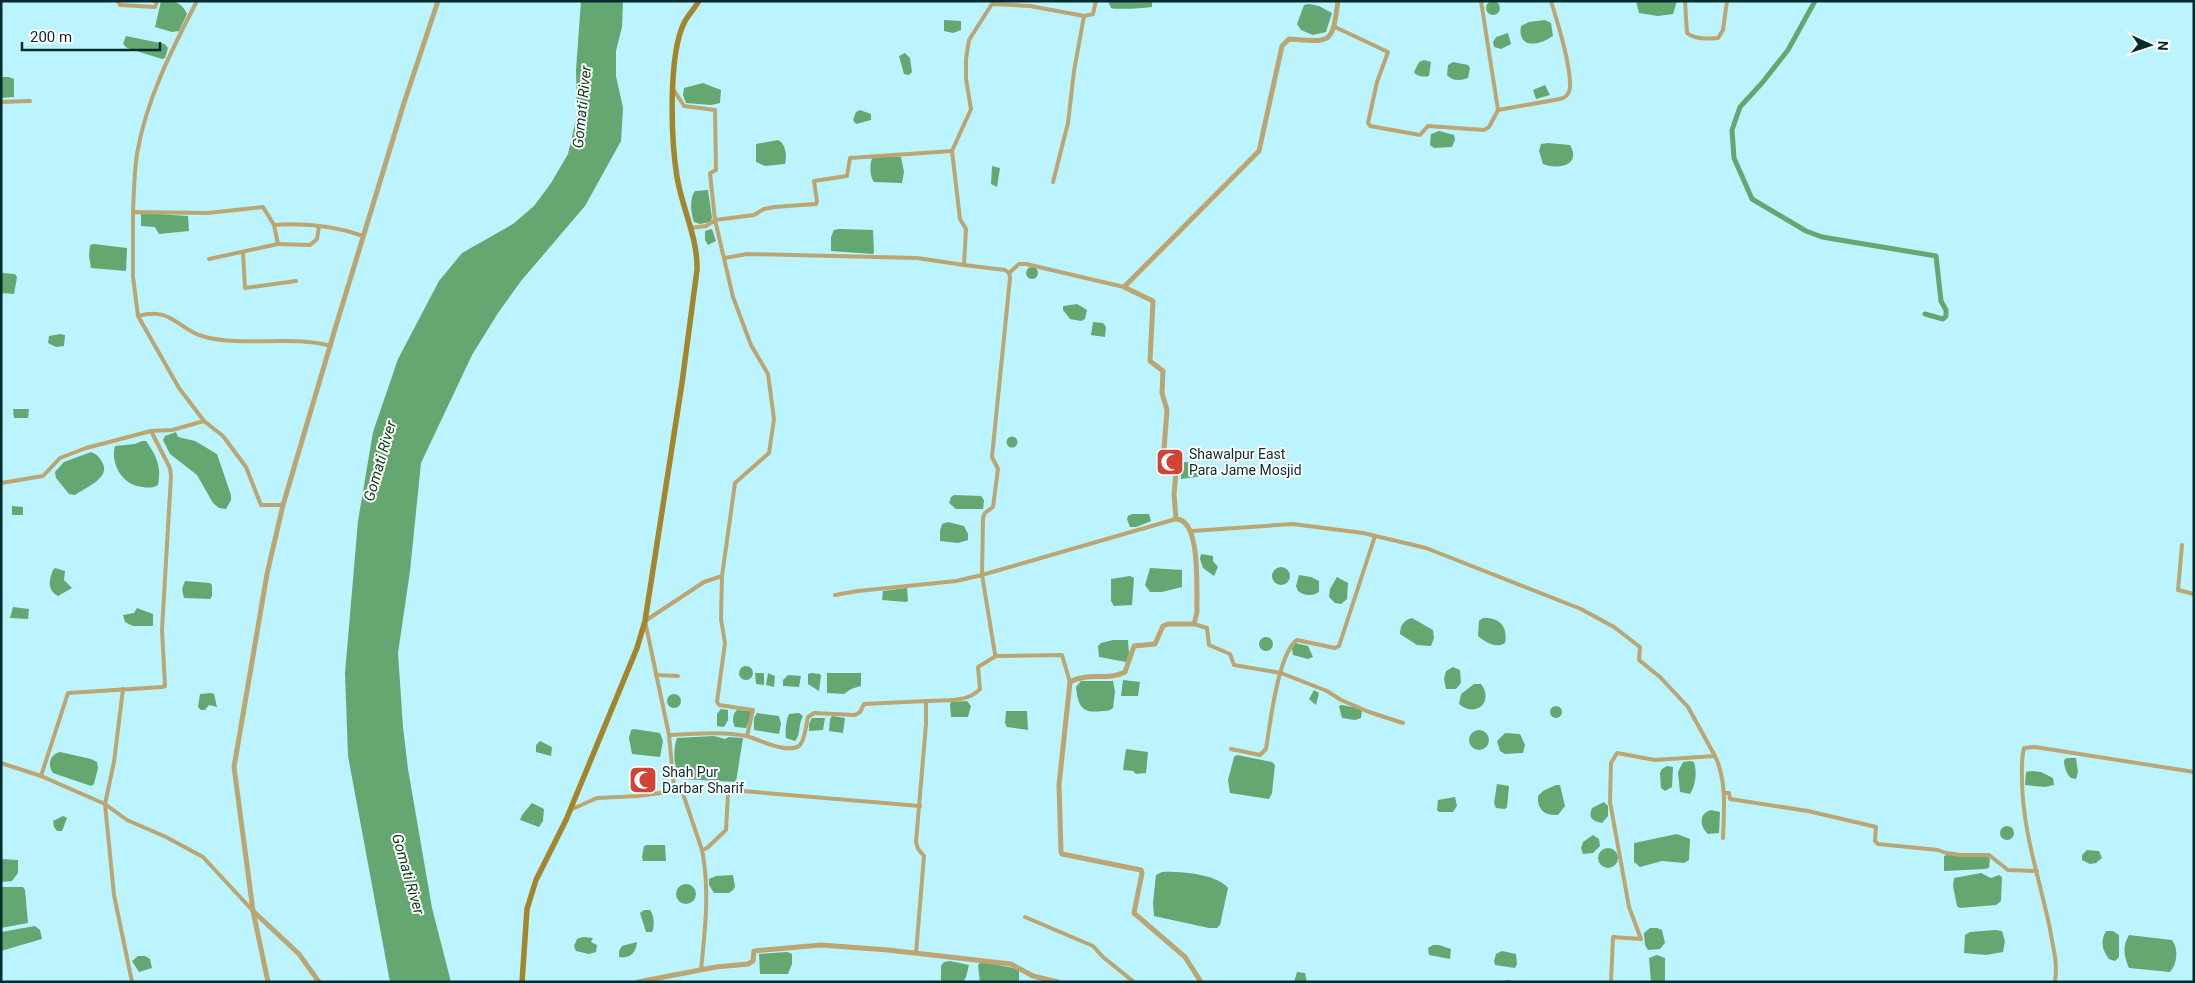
<svg xmlns="http://www.w3.org/2000/svg" width="2195" height="983" viewBox="0 0 2195 983" font-family="Roboto,sans-serif">
<rect width="100%" height="100%" fill="#bbf4fe"/>
<g fill="#65a771">
<path d="M 161,1 C 173,1 181,1 187,14 L 179,31 L 172,32 L 155,27 Z"/>
<polygon points="581,1 623,1 622,27 616,51 616,76 623,108 621,141 585,206 521,281 498,313 472,355 421,463 410,571 398,653 403,727 408,769 432,908 451,982 390,982 348,756 345,673 358,521 373,432 398,359 439,281 462,253 513,224 534,206 551,183 568,154 577,115 576,70"/>
<path d="M 1108,1 L 1152,1 L 1152,7 C 1144,8 1118,10 1111,8 Z"/>
<polygon points="1636,1 1677,1 1673,14 1658,16 1639,13"/>
<circle cx="1493" cy="8" r="7"/>
<polygon points="1309,4 1319,6 1332,13 1326,32 1313,35 1301,30 1297,24 1304,5"/>
<polygon points="944,20 961,21 961,30 953,33 944,31"/>
<path d="M 1545,20 L 1551,23 L 1553,36 C 1539,46 1517,49 1521,26 L 1529,22 Z"/>
<polygon points="1508,33 1511,44 1501,49 1494,47 1493,42 1496,37"/>
<polygon points="126,36 165,44 168,48 165,58 162,59 127,48 123,44"/>
<polygon points="905,53 910,58 912,72 909,75 904,74 899,56"/>
<path d="M 1424,60 L 1431,62 L 1429,76 C 1424,77 1417,77 1414,72 L 1419,62 Z"/>
<path d="M 1453,62 L 1468,65 L 1470,68 L 1468,78 C 1460,81 1452,81 1447,75 L 1448,65 Z"/>
<polygon points="1,77 9,77 14,79 14,97 1,98"/>
<polygon points="703,83 721,90 720,103 711,105 686,103 683,95 684,88"/>
<polygon points="1545,85 1550,95 1536,99 1533,90"/>
<polygon points="860,110 871,114 871,120 856,124 853,120 856,112"/>
<polygon points="1439,131 1454,135 1455,140 1452,147 1434,148 1430,145 1431,134"/>
<path d="M 778,140 C 786,144 787,156 785,164 L 765,166 L 756,162 L 756,144 Z"/>
<path d="M 1548,143 L 1570,145 C 1582,166 1557,170 1543,164 L 1539,151 L 1541,144 Z"/>
<path d="M 877,156 L 901,157 L 904,172 L 902,183 L 874,182 C 869,175 870,165 872,158 Z"/>
<polygon points="992,166 1000,168 997,187 991,184"/>
<path d="M 708,190 L 712,218 L 710,222 L 700,224 L 694,222 C 691,213 689,199 695,191 Z"/>
<polygon points="141,213 188,216 189,231 159,234 155,227 141,226"/>
<polygon points="712,229 716,241 708,245 705,240 705,231"/>
<polygon points="839,229 873,230 874,252 873,254 831,251 831,237 834,230"/>
<polygon points="94,244 127,248 126,271 91,268 89,256 90,245"/>
<circle cx="1032" cy="273" r="6"/>
<polygon points="1,273 15,274 17,277 14,294 1,293"/>
<polygon points="1077,304 1087,310 1085,319 1081,321 1070,319 1063,310 1063,306"/>
<polygon points="1093,322 1103,323 1106,327 1105,337 1091,335"/>
<polygon points="60,334 65,335 64,346 56,347 48,343 49,336"/>
<polygon points="13,409 29,409 28,418 14,418"/>
<polygon points="176,432 178,437 195,441 217,454 231,495 231,500 226,509 219,508 213,503 197,475 170,454 163,440 165,436"/>
<circle cx="1012" cy="442" r="5.5"/>
<path d="M 142,441 L 146,441 C 156,455 162,467 158,485 C 153,488 149,488 143,487 C 123,486 110,464 115,446 L 135,444 Z"/>
<path d="M 91,452 C 97,454 101,459 103,464 C 110,478 85,488 75,495 L 69,494 L 56,478 L 55,472 L 64,462 Z"/>
<path d="M 1183,462 C 1191,461 1202,468 1203,476 L 1181,479 L 1181,467 Z"/>
<polygon points="954,495 981,496 984,500 983,509 956,509 949,503 951,497"/>
<polygon points="12,506 23,507 23,515 12,515"/>
<polygon points="1132,514 1149,514 1151,521 1136,527 1130,527 1127,519 1128,516"/>
<polygon points="948,522 964,526 968,534 968,540 958,543 940,541 940,531 942,524"/>
<polygon points="1201,554 1213,556 1213,561 1218,567 1214,576 1203,568 1200,559"/>
<circle cx="1281" cy="576" r="9"/>
<path d="M 55,568 L 65,571 L 64,580 L 72,588 L 58,596 C 47,590 49,580 53,570 Z"/>
<polygon points="1150,568 1182,570 1182,587 1162,592 1150,592 1145,585"/>
<path d="M 1299,575 L 1311,577 L 1319,581 L 1319,592 C 1313,596 1304,596 1298,591 L 1296,586 Z"/>
<polygon points="1130,576 1134,578 1132,605 1114,606 1111,601 1111,579"/>
<polygon points="1337,577 1348,583 1347,599 1341,604 1335,603 1329,597 1330,589"/>
<polygon points="185,581 210,583 212,585 212,596 210,599 184,598 182,589"/>
<polygon points="907,588 908,601 906,602 882,600 883,591"/>
<polygon points="13,607 29,609 28,619 10,618"/>
<polygon points="137,608 153,614 153,626 133,626 125,622 123,615 134,613"/>
<path d="M 1412,618 L 1433,630 L 1434,638 L 1431,646 L 1417,645 L 1400,634 C 1400,625 1404,620 1412,618 Z"/>
<path d="M 1483,618 C 1500,617 1508,627 1505,643 C 1496,649 1485,642 1478,636 L 1479,621 Z"/>
<circle cx="1266" cy="644" r="7"/>
<polygon points="1113,640 1128,640 1129,654 1126,662 1099,657 1098,646 1101,643"/>
<polygon points="1295,643 1308,646 1313,657 1308,659 1293,655 1292,649"/>
<circle cx="746" cy="673" r="7"/>
<polygon points="1453,667 1460,670 1461,683 1456,689 1446,689 1444,679 1446,671"/>
<polygon points="755,673 764,673 764,685 756,684"/>
<polygon points="768,673 775,676 774,687 766,685"/>
<polygon points="811,673 820,674 821,676 819,691 808,684 808,674"/>
<polygon points="827,673 861,673 861,686 851,689 844,694 827,693"/>
<polygon points="788,675 801,676 799,687 783,686 783,680"/>
<polygon points="1123,680 1140,682 1138,696 1121,696"/>
<path d="M 1081,681 L 1113,681 L 1115,692 L 1113,708 C 1109,711 1107,711 1102,711 C 1082,714 1078,706 1076,687 Z"/>
<path d="M 1474,684 L 1481,684 C 1494,700 1477,719 1459,704 L 1461,694 Z"/>
<polygon points="1314,690 1319,693 1316,705 1309,699"/>
<polygon points="211,693 214,694 217,707 209,705 205,710 201,710 198,707 200,694"/>
<circle cx="674" cy="701" r="7"/>
<polygon points="967,701 971,706 968,717 951,717 950,705 951,702"/>
<polygon points="1342,705 1362,709 1361,718 1355,720 1342,718 1339,706"/>
<circle cx="1556" cy="712" r="6"/>
<polygon points="721,709 728,710 728,720 724,727 717,726 717,714"/>
<path d="M 737,710 L 751,711 L 749,721 L 746,728 L 735,727 C 732,722 732,714 737,710 Z"/>
<polygon points="1006,711 1027,711 1028,730 1007,727 1005,723"/>
<polygon points="757,713 779,716 781,724 779,734 754,730 754,718"/>
<path d="M 799,713 L 803,716 C 798,724 801,735 795,741 L 786,738 C 785,730 786,721 789,714 Z"/>
<polygon points="832,716 845,718 843,733 829,731 830,719"/>
<polygon points="812,718 825,718 823,730 809,731 809,724"/>
<polygon points="634,729 660,733 663,741 660,757 632,754 629,738 631,730"/>
<circle cx="1479" cy="740" r="10"/>
<polygon points="1505,733 1520,734 1525,745 1523,753 1505,754 1500,751 1497,741"/>
<path d="M 714,736 L 725,739 L 729,737 L 743,738 L 736,782 L 681,779 C 673,769 673,749 677,738 Z"/>
<polygon points="540,741 552,747 551,756 536,752 536,745"/>
<polygon points="1126,749 1148,752 1146,773 1136,774 1133,771 1123,770"/>
<path d="M 60,752 L 91,759 L 97,762 L 98,768 L 94,784 L 91,786 L 53,773 C 47,765 50,754 60,752 Z"/>
<polygon points="1237,755 1272,762 1275,765 1272,793 1269,799 1230,793 1228,780 1234,757"/>
<path d="M 2067,758 L 2076,758 L 2078,772 L 2076,779 L 2071,778 C 2066,774 2064,766 2064,760 Z"/>
<path d="M 1690,761 L 1694,762 C 1697,772 1696,785 1690,794 L 1680,792 L 1678,772 L 1683,762 Z"/>
<polygon points="1667,766 1673,767 1672,787 1665,791 1661,788 1660,773 1662,769"/>
<polygon points="2031,771 2041,772 2053,778 2054,785 2045,787 2025,785 2026,772"/>
<polygon points="1497,784 1509,786 1507,807 1505,809 1496,808 1494,803"/>
<path d="M 1556,785 L 1560,785 L 1565,806 L 1558,815 C 1545,816 1537,810 1538,796 L 1543,791 Z"/>
<polygon points="1455,797 1457,806 1453,812 1439,812 1437,810 1438,800"/>
<path d="M 1604,802 L 1608,806 L 1608,816 L 1602,823 C 1592,821 1588,818 1592,808 Z"/>
<polygon points="532,803 544,809 543,821 539,827 520,820 522,815"/>
<path d="M 1711,810 L 1720,812 L 1719,833 L 1708,834 C 1699,826 1699,813 1711,810 Z"/>
<polygon points="63,816 67,818 62,831 57,831 54,827 53,821"/>
<circle cx="2007" cy="833" r="7"/>
<polygon points="1677,834 1690,839 1689,860 1684,863 1662,861 1640,867 1634,862 1634,843"/>
<polygon points="1593,835 1599,839 1600,846 1593,853 1583,854 1581,848 1583,842"/>
<polygon points="647,845 665,845 666,861 643,861 642,857 644,846"/>
<circle cx="1608" cy="858" r="10"/>
<polygon points="2087,850 2099,851 2102,858 2096,863 2090,864 2082,860 2082,855"/>
<polygon points="1947,855 1988,857 1990,859 1989,868 1985,869 1944,871 1944,856"/>
<polygon points="1,859 18,860 18,873 12,881 1,882"/>
<path d="M 1162,872 C 1178,871 1217,874 1228,888 L 1220,925 L 1217,928 L 1209,928 L 1154,916 L 1153,903 L 1156,875 Z"/>
<polygon points="1981,873 1991,878 1999,875 2002,877 2001,901 1996,905 1960,908 1957,906 1953,886 1954,878"/>
<polygon points="733,875 735,887 733,890 729,893 714,893 709,885 709,879 716,876"/>
<circle cx="686" cy="894" r="10"/>
<polygon points="1,887 23,887 25,890 28,923 1,928"/>
<path d="M 644,910 L 650,910 C 654,915 655,926 652,932 L 646,932 L 640,913 Z"/>
<polygon points="35,926 40,930 42,939 1,951 1,932"/>
<polygon points="1650,928 1657,928 1662,930 1665,943 1660,949 1648,950 1645,945 1644,933"/>
<polygon points="1995,930 2002,931 2005,941 2003,952 1986,955 1964,953 1965,935 1970,932"/>
<path d="M 2106,931 L 2113,931 L 2119,935 L 2119,957 L 2115,961 L 2109,959 C 2102,950 2100,941 2106,931 Z"/>
<path d="M 2129,935 L 2172,940 C 2179,949 2177,964 2170,972 L 2129,968 C 2124,957 2122,946 2129,935 Z"/>
<polygon points="583,937 593,938 591,942 597,945 596,952 589,954 576,951 574,946 577,939"/>
<path d="M 637,942 C 636,953 630,959 619,957 L 619,951 L 622,946 Z"/>
<polygon points="1433,945 1439,945 1451,949 1450,959 1429,955 1428,948"/>
<polygon points="1502,951 1516,954 1517,964 1515,968 1495,965 1494,961 1496,954"/>
<polygon points="787,952 792,954 792,964 788,974 760,974 759,954"/>
<polygon points="1657,955 1665,958 1665,982 1651,982 1649,958"/>
<polygon points="138,956 145,956 150,959 152,968 139,972 132,961"/>
<polygon points="950,961 969,965 966,977 963,982 941,982 941,966 944,962"/>
<polygon points="981,962 1019,969 1019,982 980,982 978,965"/>
<polygon points="1297,972 1305,973 1307,982 1294,982"/>
</g>
<g fill="none" stroke-linecap="round" stroke-linejoin="round">
<polyline stroke="#65a771" stroke-width="5" points="1815,1 1788,50 1762,83 1740,107 1732,130 1734,158 1752,199 1806,231 1822,237 1936,256 1941,301 1946,310 1946,316 1943,319 1925,314"/>
<g stroke="#bba672" stroke-width="4">
<polyline points="118,1 120,5 155,7 157,1"/>
<path d="M 1481,1 L 1498,110 L 1560,99 C 1566,98 1569,94 1570,88 C 1571,65 1558,24 1551,1"/>
<path d="M 1685,1 L 1687,33 C 1694,39 1709,39 1718,38 L 1723,30 L 1727,1"/>
<polyline points="1335,27 1388,52 1377,82 1368,123 1370,126 1420,135 1428,126 1484,130 1489,127 1498,110"/>
<polyline points="673,89 684,106 715,110 716,170 710,173 715,220 754,215 764,209 774,207 816,204 817,201 814,181 847,176 850,158 952,151"/>
<polyline points="1,102 30,101"/>
<polyline points="1053,182 1068,123 1074,71 1084,16 1093,14 1096,1"/>
<path d="M 133,212 C 134,193 134,173 137,154 C 146,100 172,49 197,1"/>
<polyline points="690,228 706,226 715,220 733,297 751,345 768,374 774,419 769,453 735,483 722,576 721,619 725,643 717,702 719,705 753,710 747,736"/>
<polyline points="278,244 310,245 317,239 319,226"/>
<polyline points="243,252 245,288 296,281"/>
<polyline points="725,258 747,254 917,258 964,265"/>
<polyline points="209,259 278,244 274,225"/>
<polyline points="1009,273 1019,264 1026,264 1124,287"/>
<path d="M 138,316 C 172,306 178,330 205,337 C 246,347 290,335 331,346"/>
<polyline points="204,421 223,436 246,467 261,505 283,505"/>
<path d="M 1,483 L 43,476 L 60,458 L 86,448 L 151,431 L 172,430 L 204,421 L 179,388 L 138,316 L 133,277 L 133,212 L 208,213 L 263,207 L 274,225 C 303,223 335,226 363,236"/>
<path d="M 1192,531 L 1293,524 L 1363,533 L 1426,548 L 1581,609 L 1614,627 L 1640,647 L 1639,660 L 1660,677 L 1688,707 L 1715,756 C 1727,781 1724,811 1723,838"/>
<polyline points="2182,545 2178,590 2194,594"/>
<polyline points="835,595 858,591 956,581 982,575 1176,519"/>
<polyline points="1194,624 1207,628 1209,645 1230,654 1234,665 1281,673 1327,691 1341,700 1369,712 1403,723"/>
<polyline points="656,675 678,676"/>
<polyline points="1070,682 1062,655 997,656 995,654 982,575 983,518 985,513 993,507 998,469 992,457 1010,278 1009,273 1005,270 964,265 966,229 960,219 952,151 971,109 966,79 966,59 969,40 992,4 1030,6 1084,16"/>
<polyline points="123,689 114,762 105,804 114,895 132,982"/>
<path d="M 926,701 C 942,700 968,703 980,689 L 978,667 L 996,656"/>
<polyline points="669,735 645,621 704,582 722,576"/>
<path d="M 1231,749 L 1260,755 L 1266,749 C 1270,725 1278,653 1297,640 L 1335,648 L 1339,646 L 1375,536"/>
<polyline points="1,763 41,776 105,804 127,820 166,837 203,857 253,911"/>
<polyline points="41,776 68,693 162,687 165,686 162,630 171,476 170,468 151,431"/>
<polyline points="1724,793 1729,793 1730,799 1808,811 1872,826 1876,827 1875,841 1878,844 1938,850 1946,853 1961,855 1989,855 2008,870 2037,871"/>
<polyline points="570,810 597,798 638,796 668,792"/>
<path d="M 702,850 L 681,788 L 674,787 L 669,735 C 695,734 722,731 746,736 C 758,739 787,754 799,746 C 805,741 806,725 808,717 L 814,713 L 855,715 L 860,712 L 864,704 L 926,701 L 926,724 L 916,842 L 918,849 L 924,856 L 916,953"/>
<polyline points="1025,917 1093,946 1103,957 1134,982"/>
<path d="M 701,970 C 705,931 710,889 702,850 L 707,848 L 726,830 L 728,793 L 730,790 L 920,806"/>
<polyline points="1506,982 1510,982"/>
<polyline points="1611,982 1613,937 1641,939 1629,907 1610,802 1611,763 1617,753 1655,760 1715,756"/>
<path d="M 2055,982 C 2058,961 2053,949 2050,929 C 2040,880 2023,833 2022,782 C 2022,771 2021,759 2024,748 L 2035,747 L 2194,772"/>
</g>
<g stroke="#bba672" stroke-width="5">
<polyline points="253,911 299,954 319,982"/>
<polyline points="268,982 253,911 234,767 267,574 283,505 335,329 404,103 438,1"/>
<polyline points="638,982 716,967 748,964 753,961 754,951 821,945 888,950 1011,964 1033,976 1058,982"/>
<path d="M 1201,982 L 1185,957 L 1134,913 L 1142,873 L 1141,870 L 1062,854 L 1061,852 L 1059,785 L 1070,682 C 1087,672 1108,681 1125,672 L 1134,646 L 1155,644 L 1163,626 L 1168,624 L 1194,624 L 1197,612 C 1196,594 1202,519 1176,519 L 1174,494 L 1177,461 L 1175,456 L 1167,454 L 1164,449 L 1167,410 L 1162,393 L 1163,371 L 1150,361 L 1153,301 L 1124,287 L 1259,151 L 1282,46 L 1289,39 C 1332,42 1332,45 1338,1"/>
</g>
<path stroke="#a5852a" stroke-width="5.5" d="M 522,982 L 527,909 L 536,880 L 566,820 L 637,648 L 645,621 L 682,383 L 697,270 C 698,238 682,208 677,177 C 671,140 668,56 684,23 C 688,15 695,8 699,1"/>
</g>
<defs>
<symbol id="mosque-square" viewBox="-11 -11 22 22"><rect x="-9" y="-9" width="18" height="18" rx="4" fill="#d04337" stroke="#fff"/><path d="M3.5-4.9A6 6 0 1 0 3.5 4.9A5 5 0 1 1 3.5-4.9Z" fill="#fff"/></symbol>
</defs>
<g fill-rule="evenodd">
<use href="#mosque-square" x="1154" y="446" width="32" height="32"/>
<use href="#mosque-square" x="627" y="764" width="32" height="32"/>
</g>
<g text-anchor="middle" stroke-width="4" stroke-linejoin="round" paint-order="stroke">
<g font-size="14" fill="#072a2f" stroke="#fff" text-anchor="start">
<text x="1189" y="459">Shawalpur East<tspan x="1189" dy="16">Para Jame Mosjid</tspan></text>
<text x="662" y="777">Shah Pur<tspan x="662" dy="16">Darbar Sharif</tspan></text>
</g>
<g font-size="15" font-style="italic" fill="#083b17" stroke="#fff">
<text transform="translate(582 107) rotate(-84)" y="5">Gomati River</text>
<text transform="translate(380 461) rotate(-74)" y="5">Gomati River</text>
<text transform="translate(408 874) rotate(74)" y="5">Gomati River</text>
</g>
</g>
<rect width="2195" height="983" fill="none" stroke="#072a2f" stroke-width="5"/>
<g transform="translate(2150 45) rotate(93)" stroke="#ffffff" stroke-width="4" paint-order="stroke">
<path d="M0-4L9 19L0 12L-9 19Z" fill="#072a2f"/>
<text y="-8" font-size="14" font-weight="bold" text-anchor="middle" fill="#072a2f">N</text>
</g>
<path d="M22 42v8h138v-8" fill="none" stroke="#072a2f" stroke-width="2.5"/>
<text x="30" y="42" font-size="15" fill="#072a2f" stroke="#ffffff" stroke-width="4" paint-order="stroke">200 m</text>
</svg>
